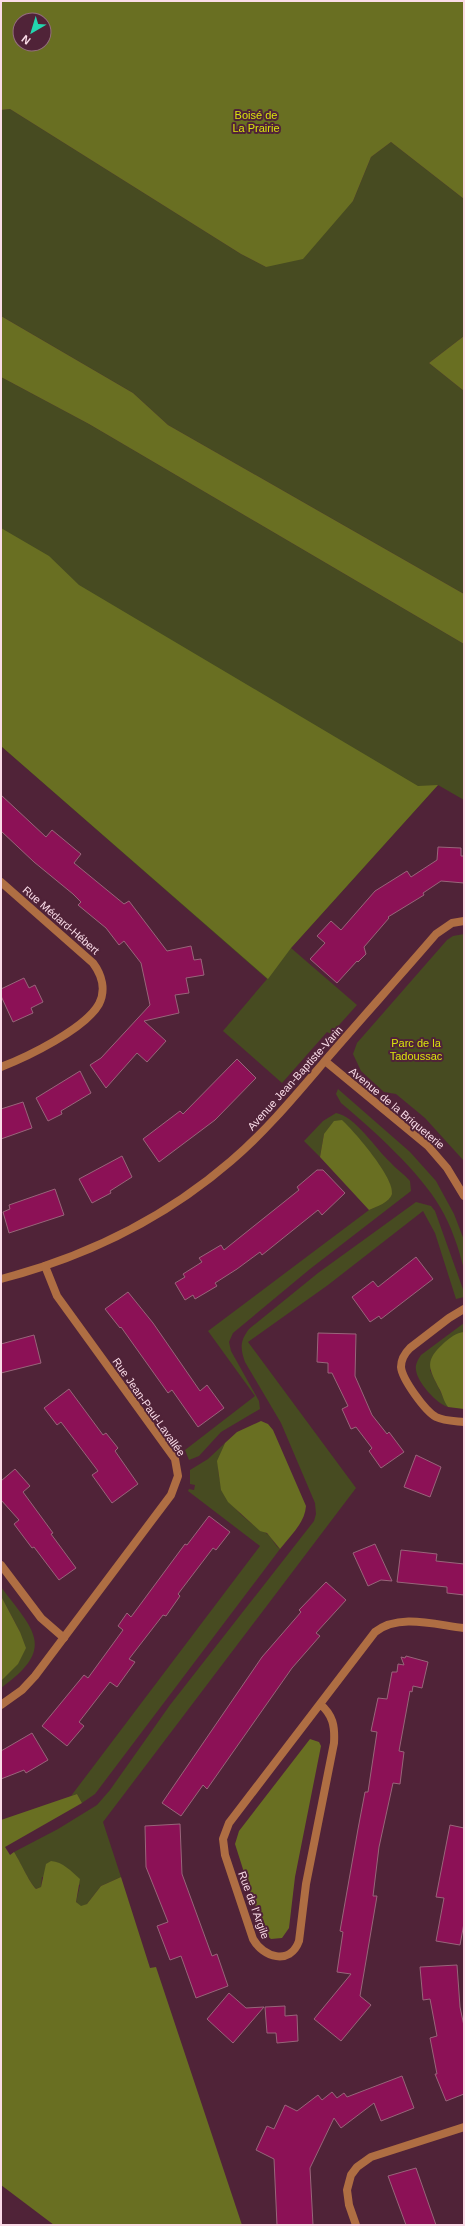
<svg xmlns="http://www.w3.org/2000/svg" width="465" height="2226" viewBox="0 0 465 2226" font-family="Arial,sans-serif">
<rect width="100%" height="100%" fill="#502338"/>
<g fill="#474b21">
<polygon points="10,109 241,254 266,267 353,201 371,157 391,142 464,199 464,336 429,363 464,391 464,594 168,425 133,393 1,316 1,110"/>
<polygon points="1,377 89,424 464,644 464,800 438,785 291,948 357,1005 331,1034 327,1032 282,1083 223,1031 267,979 1,746"/>
<polygon points="464,934 464,1161 425,1118 396,1094 384,1092 361,1071 353,1054 357,1043 447,940 453,936"/>
<path d="M 338,1089 L 410,1152 L 436,1181 L 454,1214 L 464,1240 L 464,1270 C 459,1249 451,1225 440,1207 C 420,1172 372,1129 341,1103 L 336,1094 Z"/>
<path d="M 336,1113 C 355,1116 376,1149 390,1162 C 396,1169 404,1174 410,1181 L 411,1191 L 310,1269 L 233,1333 L 229,1342 L 231,1351 L 259,1401 L 260,1409 L 221,1432 L 199,1456 L 189,1460 L 185,1450 L 255,1396 L 208,1331 L 369,1210 L 389,1199 L 392,1193 L 389,1182 L 371,1155 L 324,1134 L 320,1157 L 304,1141 L 323,1121 Z"/>
<path d="M 416,1202 L 431,1206 L 435,1211 L 464,1292 L 464,1297 L 456,1299 L 435,1233 L 423,1211 L 328,1285 L 248,1342 L 356,1488 L 103,1822 L 121,1877 L 101,1886 L 87,1904 L 81,1907 L 76,1902 L 80,1885 L 42,1877 L 41,1887 L 36,1889 C 29,1882 20,1862 14,1852 L 58,1829 L 97,1805 L 110,1790 L 170,1705 L 314,1521 L 316,1514 L 315,1503 L 281,1423 L 245,1362 C 240,1348 240,1341 249,1329 L 318,1273 Z"/>
<path d="M 464,1323 L 464,1332 L 430,1370 L 448,1407 C 437,1404 417,1382 416,1370 C 415,1364 418,1360 421,1355 Z"/>
<path d="M 225,1443 C 205,1482 234,1514 266,1533 C 272,1536 274,1545 280,1549 L 95,1794 L 82,1803 L 77,1794 L 71,1796 L 260,1546 L 188,1491 L 189,1489 L 194,1490 L 195,1485 L 190,1484 L 190,1470 L 208,1459 Z"/>
<path d="M 1,1587 C 34,1631 57,1648 1,1688 L 1,1681 L 3,1679 L 20,1632 L 1,1596 Z"/>
</g>
<g fill="#696f22" fill-rule="evenodd">
<path d="M 1,1 L 464,1 L 464,199 L 391,142 L 371,157 L 353,201 L 303,259 L 266,267 L 241,254 L 10,109 L 1,110 ZM 20,20 L 44,20 L 44,44 L 20,44 Z"/>
<polygon points="1,316 133,393 168,425 464,594 464,644 89,424 1,377"/>
<polygon points="464,336 464,391 429,363"/>
<polygon points="1,528 49,556 79,585 418,786 438,785 291,948 268,979 1,746"/>
<path d="M 342,1120 C 354,1131 395,1178 392,1194 C 390,1202 376,1207 369,1210 L 320,1157 L 324,1134 L 334,1121 Z"/>
<path d="M 464,1332 L 464,1409 L 448,1407 C 444,1402 443,1396 440,1390 C 428,1367 424,1361 445,1342 C 451,1337 456,1333 464,1332 Z"/>
<path d="M 261,1421 L 268,1424 L 273,1430 L 306,1506 C 305,1523 290,1536 280,1549 L 267,1533 L 260,1531 L 228,1502 L 221,1490 L 217,1461 L 225,1443 L 237,1432 Z"/>
<polygon points="1,1596 20,1632 26,1648 18,1664 1,1681"/>
<polygon points="310,1739 319,1742 321,1746 295,1877 289,1928 282,1938 271,1939 263,1932 235,1844 239,1831"/>
<path d="M 77,1794 L 82,1803 L 5,1847 L 10,1855 L 14,1852 C 20,1861 29,1882 36,1889 L 41,1887 L 46,1864 L 51,1861 C 63,1862 71,1871 80,1879 L 76,1902 L 81,1906 L 87,1904 L 101,1886 L 121,1877 L 150,1968 L 156,1967 L 242,2225 L 54,2225 L 1,2185 L 1,1820 Z"/>
</g>
<g fill="#8c1156" stroke="#98657a">
<polygon points="1,795 46,837 52,830 81,854 74,863 124,904 129,901 167,951 191,946 194,960 201,959 204,975 186,978 189,993 175,995 179,1013 144,1021 166,1041 147,1062 137,1053 106,1088 90,1065 101,1058 150,1005 141,963 124,941 119,945 106,928 78,905 81,902 73,894 34,862 1,831"/>
<polygon points="438,847 461,848 461,856 464,856 464,883 441,881 423,893 424,895 388,917 389,918 364,947 366,954 358,962 357,961 337,983 310,959 325,943 317,936 331,921 341,930 375,891 407,871 411,877 437,860"/>
<polygon points="24,978 29,988 35,985 43,1002 31,1008 33,1013 13,1022 1,996 1,989"/>
<polygon points="237,1059 256,1078 215,1120 159,1162 143,1139 180,1111 183,1114"/>
<polygon points="80,1071 91,1093 61,1111 62,1114 48,1121 36,1098"/>
<polygon points="23,1102 32,1128 1,1139 1,1109"/>
<polygon points="122,1156 132,1177 110,1191 111,1193 92,1203 79,1179"/>
<polygon points="317,1170 323,1170 345,1193 322,1215 318,1210 262,1255 260,1252 237,1269 215,1283 217,1286 195,1299 193,1295 185,1300 175,1283 185,1277 183,1274 202,1262 199,1258 221,1245 224,1250 299,1190 297,1187"/>
<polygon points="55,1189 64,1215 9,1233 3,1212 10,1209 9,1205"/>
<polygon points="416,1257 433,1279 381,1319 379,1316 370,1322 352,1297 373,1281 378,1287"/>
<polygon points="128,1292 153,1323 200,1391 207,1385 224,1408 198,1427 172,1390 168,1393 121,1327 120,1328 105,1309"/>
<polygon points="318,1333 356,1334 355,1376 372,1415 387,1434 389,1432 404,1452 381,1468 369,1451 372,1448 356,1427 351,1429 342,1409 348,1406 332,1373 328,1373 328,1363 317,1362"/>
<polygon points="34,1335 41,1363 1,1373 1,1344"/>
<polygon points="69,1389 103,1435 106,1433 118,1448 115,1451 138,1484 112,1503 92,1475 98,1471 61,1422 57,1425 44,1408"/>
<polygon points="416,1455 441,1467 430,1497 404,1487"/>
<polygon points="15,1469 30,1486 23,1492 53,1533 51,1534 76,1568 59,1580 34,1547 32,1548 14,1524 19,1520 1,1500 1,1481"/>
<polygon points="209,1516 230,1532 216,1550 213,1548 178,1594 180,1596 166,1616 163,1615 129,1659 135,1662 117,1687 110,1682 79,1722 84,1726 67,1746 42,1726 84,1675 88,1678 123,1630 118,1626 127,1613 131,1617 185,1544 187,1545"/>
<polygon points="375,1544 392,1581 381,1580 368,1586 353,1553"/>
<polygon points="401,1550 437,1554 436,1561 464,1564 464,1595 447,1593 447,1587 397,1582"/>
<polygon points="326,1582 346,1600 316,1633 320,1636 292,1668 207,1789 203,1785 181,1816 162,1803 262,1657 301,1612 299,1610"/>
<polygon points="406,1656 428,1662 422,1688 413,1686 412,1692 410,1691 399,1751 404,1752 400,1784 393,1783 379,1847 373,1896 377,1896 360,1996 371,2005 341,2041 314,2019 351,1974 337,1972 343,1932 340,1931 358,1829 365,1792 368,1792 377,1732 371,1731 378,1698 387,1699 392,1672 397,1672 398,1664 404,1665 401,1657 405,1658"/>
<polygon points="32,1733 48,1760 26,1773 24,1770 1,1779 1,1751"/>
<polygon points="180,1824 182,1874 212,1956 217,1954 228,1986 196,1998 181,1956 170,1960 157,1926 168,1922 146,1867 145,1826"/>
<polygon points="450,1825 464,1828 464,1923 460,1945 436,1941 444,1898 436,1897"/>
<polygon points="457,1965 460,2007 464,2026 464,2094 446,2101 435,2074 437,2074 430,2038 437,2036 430,1999 423,2000 420,1967"/>
<polygon points="229,1993 246,2008 264,2007 233,2043 207,2019"/>
<polygon points="285,2006 285,2016 297,2015 298,2041 277,2043 276,2033 267,2033 265,2007"/>
<polygon points="402,2076 414,2108 381,2121 374,2103 341,2128 334,2118 310,2168 313,2225 277,2225 274,2159 256,2150 267,2126 274,2129 285,2105 297,2111 318,2095 322,2100 332,2092 337,2098 344,2093 347,2097"/>
<polygon points="416,2168 436,2225 406,2225 388,2176"/>
</g>
<g fill="none" stroke-linecap="round" stroke-linejoin="round">
<g stroke="#af6e43" stroke-width="8">
<path d="M 1,882 L 93,963 C 102,975 106,990 99,1004 C 85,1029 27,1057 1,1067"/>
<polyline points="325,1061 428,1146 447,1168 464,1196"/>
<path d="M 1,1279 C 85,1257 165,1218 231,1161 C 266,1131 295,1096 324,1062 C 361,1019 399,977 436,934 L 452,923 L 464,921"/>
<path d="M 464,1309 L 449,1318 L 410,1348 C 405,1353 401,1359 401,1367 C 402,1379 425,1411 436,1417 C 444,1421 455,1421 464,1422"/>
<polyline points="1,1565 41,1618 64,1638"/>
<path d="M 320,1704 C 333,1715 335,1726 334,1743 L 306,1884 L 299,1941 C 290,1966 263,1957 253,1939 L 225,1855 L 223,1839 L 229,1823 L 375,1632 C 399,1613 436,1625 464,1628"/>
<polyline points="1,1705 22,1690 35,1676 171,1495 178,1476 175,1459 57,1296 45,1266"/>
<polyline points="356,2225 349,2205 347,2190 351,2175 357,2167 371,2157 464,2127"/>
</g>
</g>
<g text-anchor="middle" stroke-width="4" stroke-linejoin="round" paint-order="stroke">
<g font-size="11" fill="#d8e30c" stroke="#502338">
<text x="256" y="119">Boisé de<tspan x="256" dy="13">La Prairie</tspan></text>
<text x="416" y="1047">Parc de la<tspan x="416" dy="13">Tadoussac</tspan></text>
</g>
<g font-size="11" fill="#fadce8" stroke="#502338">
<text transform="translate(61 920) rotate(41)" y="4">Rue Médard-Hébert</text>
<text transform="translate(295 1078) rotate(-48)" y="4">Avenue Jean-Baptiste-Varin</text>
<text transform="translate(397 1108) rotate(40)" y="4">Avenue de la Briqueterie</text>
<text transform="translate(149 1407) rotate(55)" y="4">Rue Jean-Paul-Lavallée</text>
<text transform="translate(254 1905) rotate(70)" y="4">Rue de l'Argile</text>
</g>
</g>
<rect width="465" height="2226" fill="none" stroke="#fadce8" stroke-width="4"/>
<g transform="translate(32 32) rotate(218)"><circle r="19" fill="#502338" stroke="#946d7e"/>
<path d="M0-3L7 15L0 10L-7 15Z" fill="#23d5af"/>
<text y="-6" font-size="11" font-weight="bold" text-anchor="middle" fill="#fadce8">N</text>
</g>
</svg>
